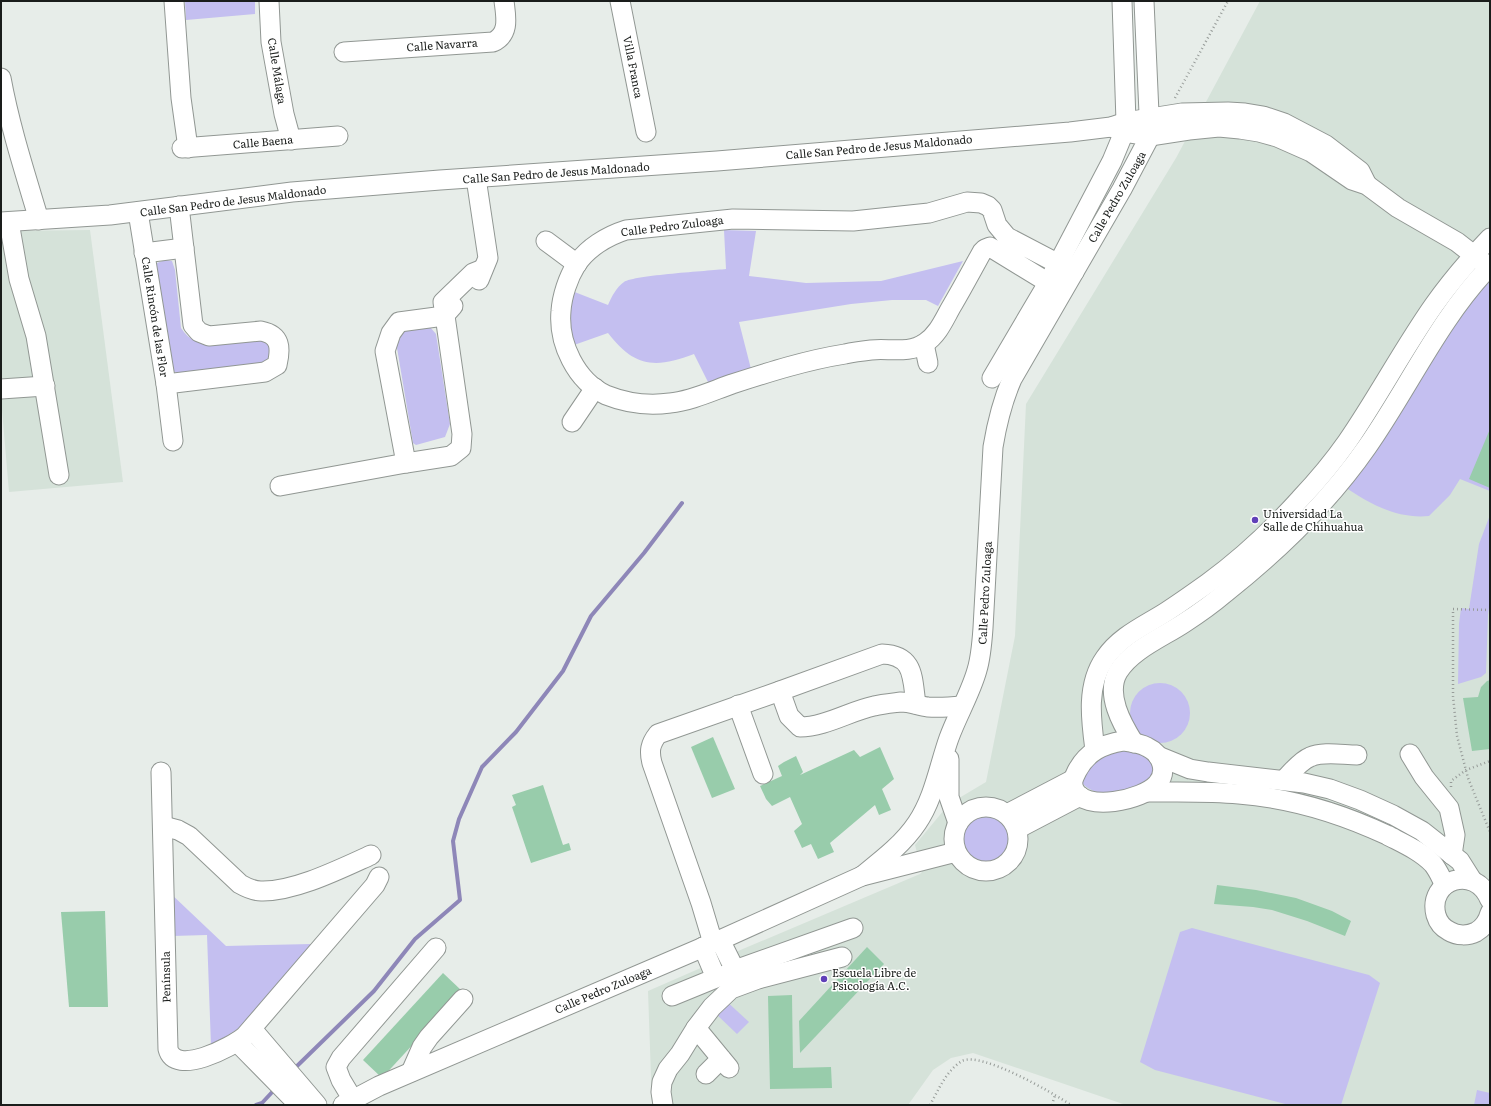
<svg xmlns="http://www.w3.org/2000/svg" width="1491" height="1106" viewBox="0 0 1491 1106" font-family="Literata,serif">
<rect width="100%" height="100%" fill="#e7ede9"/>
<g fill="#d5e2d9">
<polygon points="1260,1 1490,1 1490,1105 1126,1105 973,1053 951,1058 933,1070 908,1105 652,1105 648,991 703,967 731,954 920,874 922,872 915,845 949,804 986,782 1015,636 1026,404 1176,158"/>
<polygon points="90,230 123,482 9,492 1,398 1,231"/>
</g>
<g fill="#c4bff0">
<polygon points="185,1 255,1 255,14 186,20"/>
<path d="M 724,230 L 756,231 L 749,276 L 806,283 L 881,281 L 963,261 L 938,306 L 926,300 L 892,300 L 851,304 L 739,322 L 751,369 L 710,386 L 694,354 C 655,369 634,367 608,333 L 574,345 L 568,321 L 572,291 L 608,305 C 612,296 616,288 624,282 C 635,275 708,271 726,269 Z"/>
<path d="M 165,260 L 172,261 L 175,270 L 181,328 C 197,353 225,343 250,341 C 255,340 263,339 268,343 C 270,344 272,348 273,351 L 265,365 L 183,374 L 176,373 L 170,367 L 157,272 L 157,263 Z"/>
<path d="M 1490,271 L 1490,491 L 1460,479 L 1450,495 L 1429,516 C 1398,519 1371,505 1345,487 L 1386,429 Z"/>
<polygon points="430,327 436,334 450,424 445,437 416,445 413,443 395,336 402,329"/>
<polygon points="1490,515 1490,600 1488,615 1486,673 1481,677 1458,684 1459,624 1461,608 1469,609 1479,544"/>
<circle cx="1160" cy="713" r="30"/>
<path d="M 1126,749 L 1151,756 L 1155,771 C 1139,793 1099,804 1080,781 L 1081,773 L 1107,753 Z"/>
<circle cx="986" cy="839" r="24"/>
<polygon points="169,892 226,946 312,944 244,1025 211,1046 207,935 172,936"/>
<polygon points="1192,928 1369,975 1380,983 1341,1105 1289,1105 1155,1070 1140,1062 1180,932"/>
<polygon points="724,999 749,1022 737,1034 713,1011"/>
<polygon points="1477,1090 1490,1093 1490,1105 1474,1105"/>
</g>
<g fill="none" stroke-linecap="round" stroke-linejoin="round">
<g stroke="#8e87b8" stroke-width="4">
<polyline points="295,1068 374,991 415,939 460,900 453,841 459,819 482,767 516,732 563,671 591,616 644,553 682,503"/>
<polyline points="256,1105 262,1103 275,1089"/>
</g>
</g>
<g fill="#98ccab">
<polygon points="1490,429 1490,488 1469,479"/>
<polygon points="1490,680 1490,749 1472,751 1463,698 1478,697 1481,687 1487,681"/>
<polygon points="713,737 735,789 712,798 691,747"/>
<polygon points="880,747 894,779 882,789 891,810 879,815 875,805 830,843 834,852 818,859 811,844 802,848 794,831 802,824 790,797 772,806 766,799 760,786 782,776 778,766 784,762 796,756 803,772 800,775 854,750 860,757"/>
<polygon points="543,785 563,845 569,843 571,850 531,863 512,807 516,805 512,795"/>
<polygon points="1217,885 1256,890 1296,898 1332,911 1351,921 1345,936 1307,921 1272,910 1253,907 1214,904"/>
<polygon points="105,911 108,1007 69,1007 61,912"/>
<polygon points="867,947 884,964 800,1053 799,1021"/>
<polygon points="443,973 462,991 382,1078 363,1060"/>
<polygon points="792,995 793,1068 831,1067 832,1088 770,1089 768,996"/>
</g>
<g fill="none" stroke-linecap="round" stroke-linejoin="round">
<defs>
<g id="minor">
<polyline points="174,1 181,98 188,148"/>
<polyline points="269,1 271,42 284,114 291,140"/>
<polyline points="620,1 646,132"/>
<path d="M 344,52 L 493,42 C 510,34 506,17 504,1"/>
<path d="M 1,78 C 10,127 25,173 39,220"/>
<polyline points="1111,127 1124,132 1150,136 1189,130 1219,127 1240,129 1259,132 1277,137 1311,152 1352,180 1367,185 1398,208 1457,242 1484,263"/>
<polyline points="182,148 338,136"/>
<polyline points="476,178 488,258 479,280"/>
<polyline points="138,212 166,384 173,441"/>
<polyline points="1,222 110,215 292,192 440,180 717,161 1070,132 1111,127 1126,122 1182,113 1228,112 1245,113 1263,116 1284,123 1326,145 1360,171 1367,185"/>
<polyline points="9,222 19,279 36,336 59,475"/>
<polyline points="546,241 577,264"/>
<polyline points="144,253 184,248"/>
<path d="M 1062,291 L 990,247 L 985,249 L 982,252 C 972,270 963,287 953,304 C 945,317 939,334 925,343 C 910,354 888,348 871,350 C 862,351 854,352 845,354 C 807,360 769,372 732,384 C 712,391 691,401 670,403 C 648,406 626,403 606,395 C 576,381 558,343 561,311 C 562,296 568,278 576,265 C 587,248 607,236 626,230 L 733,219 L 853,221 L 929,213 L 967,202 L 981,203 L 988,206 L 992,210 L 997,225 L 1007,237 L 1074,272"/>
<polyline points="924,344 928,363"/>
<polyline points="992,378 1048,283 1112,161 1124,132 1126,122 1122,1"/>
<path d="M 166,384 L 265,372 L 277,365 C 281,348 281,335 261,331 L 209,336 L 199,332 L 193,325 L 179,206"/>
<polyline points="1,389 45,386"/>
<polyline points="572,422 595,388"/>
<polyline points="406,463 385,351 391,333 399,322 444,316 453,306"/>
<polyline points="280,486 406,463 451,456 461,448 462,434 443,302 473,273 483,269"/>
<path d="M 780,691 L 789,716 L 800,727 C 825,727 850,711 874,706 C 882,704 893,703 901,702 C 910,702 919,706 928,707 C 940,708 951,707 962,706"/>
<polyline points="738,705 763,774"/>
<path d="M 1123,741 C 1131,742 1140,743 1147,747 C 1162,754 1168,772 1157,784 C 1143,800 1084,813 1074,789 C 1071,782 1074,777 1077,771 C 1087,752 1103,744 1123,741 Z"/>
<path d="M 1134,743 C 1122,724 1105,694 1118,672 C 1131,650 1163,637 1184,623 C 1198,614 1212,604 1225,593 C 1278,551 1328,503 1367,447 C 1409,387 1439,319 1490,266"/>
<path d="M 1095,750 C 1091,720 1086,685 1105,658 C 1120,636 1144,626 1166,612 C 1180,603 1194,593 1208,583 C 1241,559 1272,530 1300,499 C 1317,481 1333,462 1347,442 C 1378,397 1403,349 1434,305 C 1451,281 1470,259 1490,238"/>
<polyline points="1410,754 1424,777 1449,808 1455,835 1452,855"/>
<polyline points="1158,756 1190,769 1208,772 1304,783 1330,789 1360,800 1393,815 1422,831 1460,861 1472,880"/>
<polyline points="949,759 949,797 958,823"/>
<path d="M 161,772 L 168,1049 C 175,1077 232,1047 245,1036 L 375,885 L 379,877"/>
<path d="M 1284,780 C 1291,773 1300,761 1310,757 C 1323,751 1343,755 1357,755"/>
<path d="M 1148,792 C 1178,792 1209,791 1239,794 C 1290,798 1340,813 1387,835 C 1402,843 1421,851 1433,864 C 1438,870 1441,878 1445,885"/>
<circle cx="986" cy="839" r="32"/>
<polyline points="1007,814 1072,780"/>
<path d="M 163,826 L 178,830 L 189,836 L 240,884 C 247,888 253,891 261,891 C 294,892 340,869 371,855"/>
<polyline points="1017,829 1080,796"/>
<path d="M 862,876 C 882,860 903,844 917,823 C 934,798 939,766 949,738 C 957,716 971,692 977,670 C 981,657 982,642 983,628 L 993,447 C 997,423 1002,402 1012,379 L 1122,189 L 1150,136 L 1144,1"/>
<path d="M 1490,900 C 1475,863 1427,880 1436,915 C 1438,922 1443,928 1449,931 C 1457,936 1468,936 1476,932 C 1483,928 1488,921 1490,913"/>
<polyline points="720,940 735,970 723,976"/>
<path d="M 713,943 L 701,903 L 652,763 C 649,751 650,744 658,734 L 780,691 L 882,654 C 915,655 912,678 916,704"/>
<polyline points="735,970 853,928"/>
<polyline points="672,996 716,978 703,947"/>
<polyline points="696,1028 729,1068"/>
<polyline points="252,1029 317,1105"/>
<polyline points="237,1042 299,1105"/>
<polyline points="411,1072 422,1047 429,1037 463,999"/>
<polyline points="706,1074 721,1059"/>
<polyline points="353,1100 341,1080 336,1067 341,1058 436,948"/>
<polyline points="343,1105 379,1086 720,940 862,876 956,852"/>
<polyline points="663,1105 661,1092 662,1082 668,1069 680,1054 696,1028 712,1007 731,989 758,979 842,957"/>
</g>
</defs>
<use href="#minor" stroke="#919793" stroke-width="21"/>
<g stroke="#979c99" stroke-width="2.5" stroke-dasharray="1 3" stroke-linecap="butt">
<polyline points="1175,98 1228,1"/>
<polyline points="1490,610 1453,609 1453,696 1457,736 1468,778 1490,832"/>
<polyline points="1451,787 1451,781 1466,770 1490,761"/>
<path d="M 930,1105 C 939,1089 946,1071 962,1061 C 981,1051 1053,1093 1071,1105"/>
<polyline points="1052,1105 1055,1095"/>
</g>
<use href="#minor" stroke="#fff" stroke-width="19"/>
</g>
<g fill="#6040b8" stroke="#fff" stroke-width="1.5">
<circle cx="1255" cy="520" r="4"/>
<circle cx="824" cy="979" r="4"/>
</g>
<g text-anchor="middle" stroke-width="3" stroke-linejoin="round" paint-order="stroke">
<g font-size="11" fill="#1a1d1b" stroke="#fff">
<text transform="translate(442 45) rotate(-4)" y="4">Calle Navarra</text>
<text transform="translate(633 67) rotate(79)" y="4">Villa Franca</text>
<text transform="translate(277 71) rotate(81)" y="4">Calle Málaga</text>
<text transform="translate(263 142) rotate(-5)" y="4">Calle Baena</text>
<text transform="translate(879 147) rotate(-5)" y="4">Calle San Pedro de Jesus Maldonado</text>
<text transform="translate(556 173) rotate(-4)" y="4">Calle San Pedro de Jesus Maldonado</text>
<text transform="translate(1117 197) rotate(-60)" y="4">Calle Pedro Zuloaga</text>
<text transform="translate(233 201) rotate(-7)" y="4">Calle San Pedro de Jesus Maldonado</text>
<text transform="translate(672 226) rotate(-7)" y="4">Calle Pedro Zuloaga</text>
<text transform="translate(155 317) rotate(81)" y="4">Calle Rincón de las Flor</text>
<text transform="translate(985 593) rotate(-87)" y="4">Calle Pedro Zuloaga</text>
<text transform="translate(166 977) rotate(-91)" y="4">Península</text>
<text transform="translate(603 990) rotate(-23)" y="4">Calle Pedro Zuloaga</text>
</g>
<g font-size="11" fill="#1a1d1b" stroke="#fff" text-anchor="start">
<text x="1263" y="518">Universidad La<tspan x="1263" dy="13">Salle de Chihuahua</tspan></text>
<text x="832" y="977">Escuela Libre de<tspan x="832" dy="13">Psicología A.C.</tspan></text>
</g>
</g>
<rect width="1491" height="1106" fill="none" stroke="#1a1d1b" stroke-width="4"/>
</svg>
